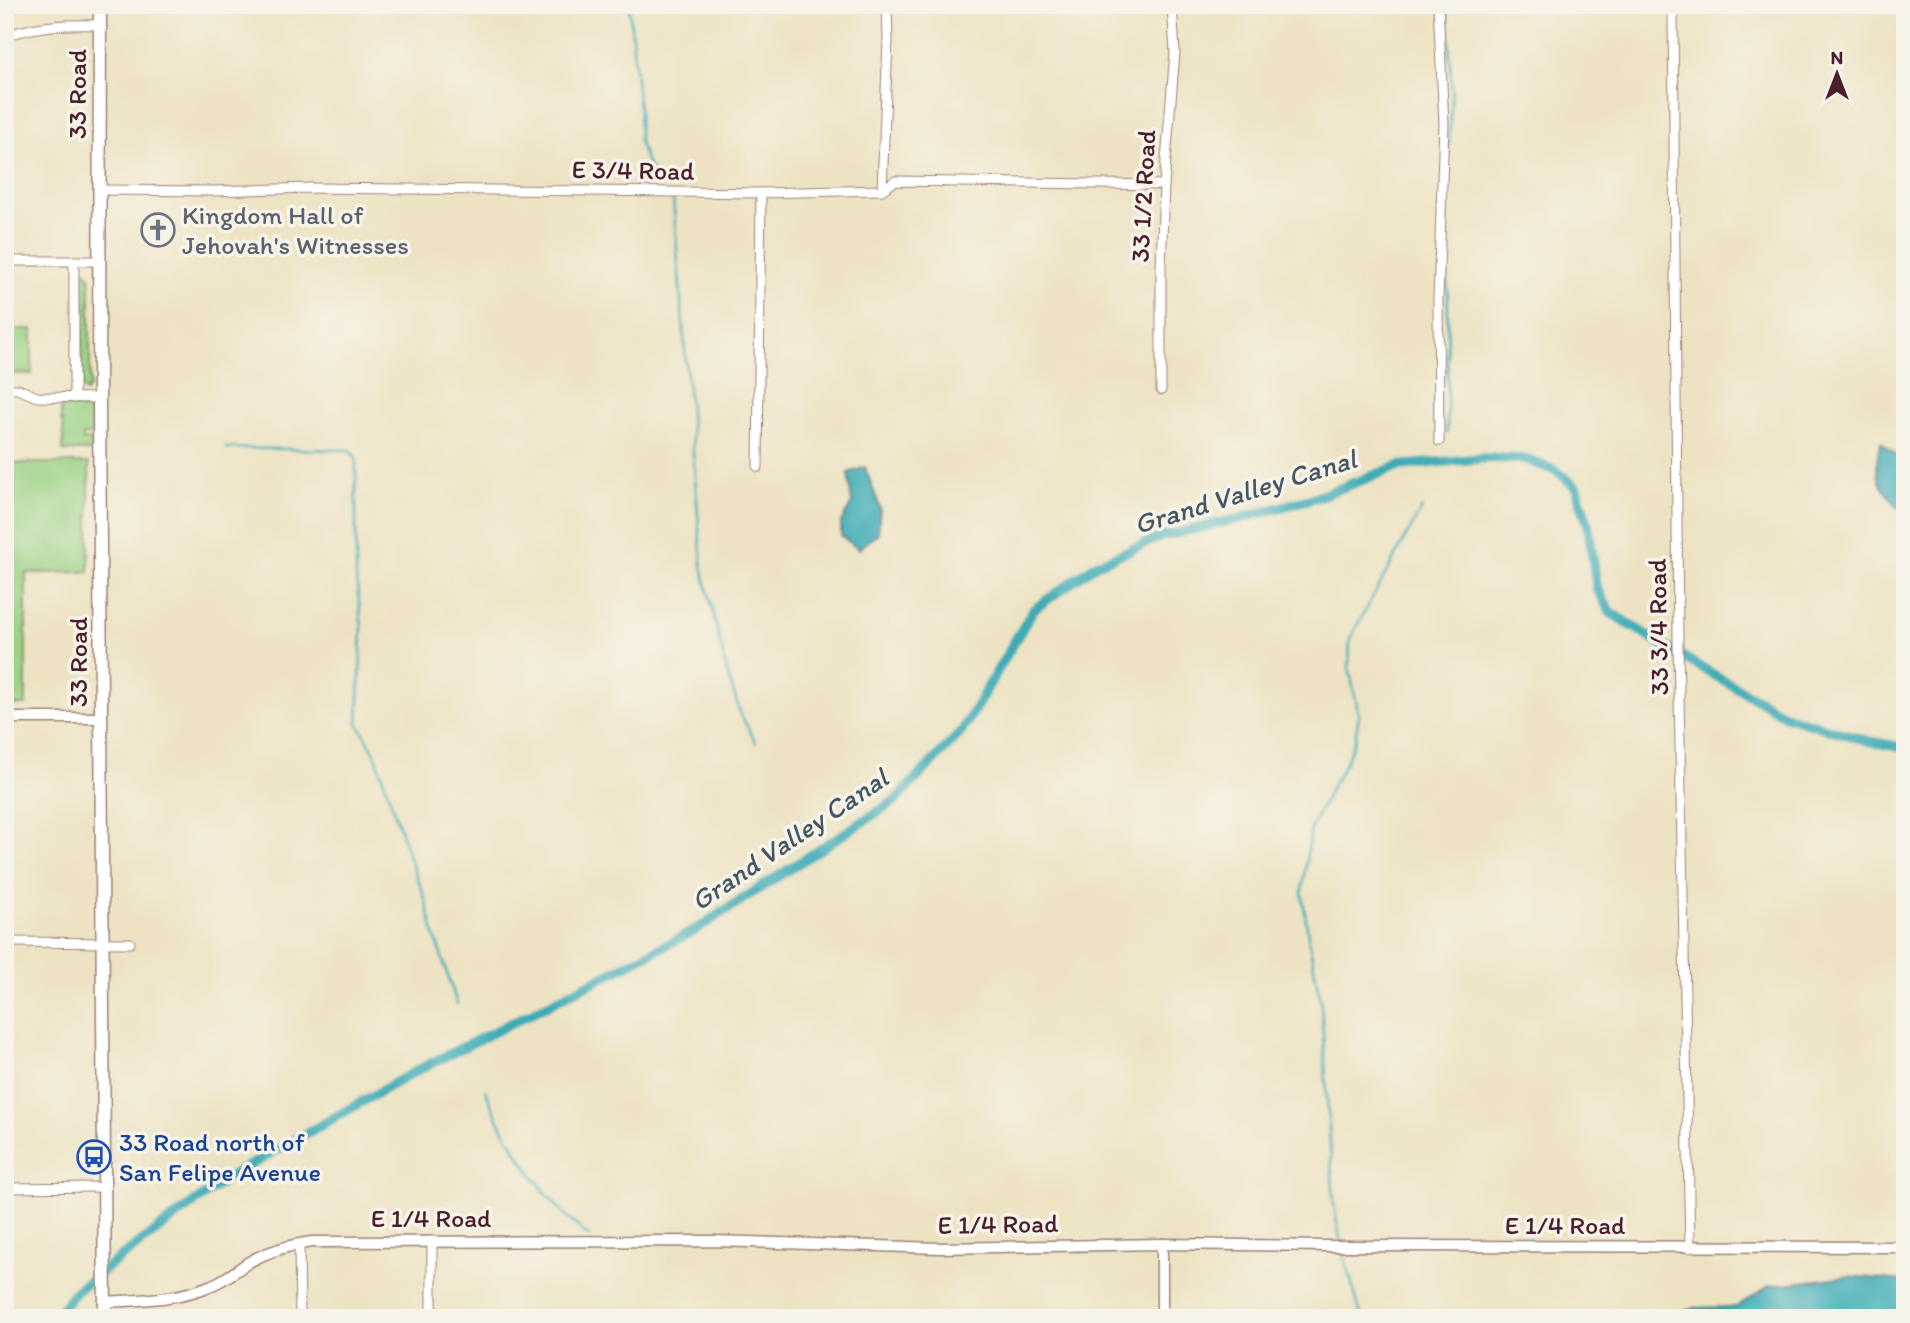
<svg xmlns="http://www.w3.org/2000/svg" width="1910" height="1323" viewBox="0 0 1910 1323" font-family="Itim,sans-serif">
<rect width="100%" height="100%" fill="#f7f3e8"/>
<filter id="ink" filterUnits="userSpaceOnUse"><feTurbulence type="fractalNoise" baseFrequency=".0143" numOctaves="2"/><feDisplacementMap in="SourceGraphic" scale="14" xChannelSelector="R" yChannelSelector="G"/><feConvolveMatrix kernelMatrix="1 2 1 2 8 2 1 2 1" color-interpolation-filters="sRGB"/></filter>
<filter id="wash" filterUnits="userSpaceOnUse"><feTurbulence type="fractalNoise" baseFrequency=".00686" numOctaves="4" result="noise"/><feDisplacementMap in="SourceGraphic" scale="28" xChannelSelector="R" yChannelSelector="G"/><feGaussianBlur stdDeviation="1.57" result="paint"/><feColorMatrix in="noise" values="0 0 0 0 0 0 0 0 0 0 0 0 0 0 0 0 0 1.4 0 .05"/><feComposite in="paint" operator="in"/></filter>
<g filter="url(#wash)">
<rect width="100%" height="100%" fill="#ede3c3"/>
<g fill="#9ad284" stroke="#727858" stroke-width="2">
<polygon points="83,271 85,271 90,277 90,386 86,392 82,388 81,273"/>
<polygon points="5,329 32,329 32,374 5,373"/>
<polygon points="61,407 86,407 91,414 91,435 83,435 83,440 91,440 91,451 63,451 63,422 61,422"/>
<polygon points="5,463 89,463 89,572 26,573 26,705 5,705"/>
</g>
<g fill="#3aabb6" stroke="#426570" stroke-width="2">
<path d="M 1881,442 L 1905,463 L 1905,510 L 1897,507 C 1893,500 1888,495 1883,488 C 1875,475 1876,456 1881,442 Z"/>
<polygon points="865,467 880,508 878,533 859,549 841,536 841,522 852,503 848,473"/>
<polygon points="1849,1276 1905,1281 1905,1318 1671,1318 1690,1308 1736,1307 1769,1286"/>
</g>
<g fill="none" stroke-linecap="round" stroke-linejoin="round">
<g stroke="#3aabb6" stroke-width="2.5">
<polyline points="629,5 639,110 639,142 650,170 672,183"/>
<polyline points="1447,177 1452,93 1447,5"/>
<polyline points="673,198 702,566 727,672 741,715 756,743"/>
<polyline points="1445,211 1448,295 1447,433"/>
<polyline points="226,448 349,450 356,458 356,577 362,628 358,723 375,753 409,857 425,898 434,933 457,1004"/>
<path d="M 485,1090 C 504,1139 548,1205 590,1237"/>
<polyline points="1341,1244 1334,1205 1321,1003 1309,942 1302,891 1311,828 1332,786 1346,762 1355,739 1359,715 1349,668 1350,642 1355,629 1422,508"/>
<polyline points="1342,1250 1362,1318"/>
<polyline points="1075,1251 1146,1254"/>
</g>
<polyline stroke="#3aabb6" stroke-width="10" points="54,1318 77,1290 226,1179 418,1070 692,932 896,800 962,731 1033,610 1097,564 1160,537 1242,518 1317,497 1399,466 1485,458 1524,459 1557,471 1576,487 1588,524 1597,589 1611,613 1664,646 1786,716 1868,741 1905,748"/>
</g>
</g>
<g filter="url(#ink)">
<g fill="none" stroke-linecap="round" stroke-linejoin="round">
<defs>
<g id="minor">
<polyline points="1438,5 1444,124 1438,299 1439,441"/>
<polyline points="1673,5 1678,644 1690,1248"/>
<path d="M 5,36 C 38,25 66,24 100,25"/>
<polyline points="99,190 212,191 311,188 761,193 882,190 895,181 1164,185"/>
<polyline points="882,190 888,40 887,5"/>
<polyline points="5,261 99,261"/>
<polyline points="74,261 74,398"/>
<polyline points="5,389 18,389 37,397 99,398"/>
<polyline points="1161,390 1161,268 1164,185 1175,52 1172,5"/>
<polyline points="758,467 761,193"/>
<polyline points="5,942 130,943"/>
<polyline points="5,1188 104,1187"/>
<polyline points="299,1244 300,1318"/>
<polyline points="432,1318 432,1241"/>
</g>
<g id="tertiary">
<polyline points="5,718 101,718"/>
<polyline points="1162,1244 1162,1318"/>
<path d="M 104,1302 C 141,1300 178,1300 212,1285 C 225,1280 237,1270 249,1262 C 268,1251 291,1245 312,1242 L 714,1241 L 940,1248 L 1162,1244 L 1331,1246 L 1905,1247"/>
</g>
<polyline id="secondary" points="100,5 99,398 105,1318"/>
</defs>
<use href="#minor" stroke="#9c8177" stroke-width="11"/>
<use href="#tertiary" stroke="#9c8177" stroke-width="13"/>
<use href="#secondary" stroke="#9c8177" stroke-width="15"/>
<use href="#minor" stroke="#fff" stroke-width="9"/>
<use href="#tertiary" stroke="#fff" stroke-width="10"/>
<use href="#secondary" stroke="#fff" stroke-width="12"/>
</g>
</g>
<defs>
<symbol id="church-ring" viewBox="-11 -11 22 22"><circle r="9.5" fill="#f7f3e8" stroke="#6b7280" stroke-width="1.5"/><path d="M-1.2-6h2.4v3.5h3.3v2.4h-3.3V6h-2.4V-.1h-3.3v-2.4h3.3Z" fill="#6b7280"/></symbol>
<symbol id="bus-ring" viewBox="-11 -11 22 22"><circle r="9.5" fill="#f7f3e8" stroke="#1a4fb4" stroke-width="1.5"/><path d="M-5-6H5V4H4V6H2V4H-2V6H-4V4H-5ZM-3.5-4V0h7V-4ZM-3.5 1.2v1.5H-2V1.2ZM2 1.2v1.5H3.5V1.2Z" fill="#1a4fb4"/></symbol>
</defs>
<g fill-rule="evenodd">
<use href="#church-ring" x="139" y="211" width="38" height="38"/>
<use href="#bus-ring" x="75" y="1138" width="38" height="38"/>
</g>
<g text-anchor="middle" stroke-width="7" stroke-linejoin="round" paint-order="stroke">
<g font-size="26" fill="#4a1f2b" stroke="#f7f3e8">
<text transform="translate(77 94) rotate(-90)" y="9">33 Road</text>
<text transform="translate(633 170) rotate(1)" y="9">E 3/4 Road</text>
<text transform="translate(1143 196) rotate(-87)" y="9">33 1/2 Road</text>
<text transform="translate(1658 627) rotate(-91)" y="9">33 3/4 Road</text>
<text transform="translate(78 662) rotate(-90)" y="9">33 Road</text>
<text x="431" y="1227">E 1/4 Road</text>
<text transform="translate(998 1224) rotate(-1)" y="9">E 1/4 Road</text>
<text x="1565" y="1234">E 1/4 Road</text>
</g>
<g font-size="26" fill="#5b616d" stroke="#f7f3e8" text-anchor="start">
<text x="182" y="224">Kingdom Hall of<tspan x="182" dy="30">Jehovah's Witnesses</tspan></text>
</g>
<g font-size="26" fill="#164399" stroke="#f7f3e8" text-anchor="start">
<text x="119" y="1151">33 Road north of<tspan x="119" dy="30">San Felipe Avenue</tspan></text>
</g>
<g font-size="28" font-style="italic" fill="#445763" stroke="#f7f3e8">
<text transform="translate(1245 491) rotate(-17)" y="10">Grand Valley Canal</text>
<text transform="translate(789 839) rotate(-34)" y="10">Grand Valley Canal</text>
</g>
</g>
<rect width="1910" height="1323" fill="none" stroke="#f7f3e8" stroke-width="28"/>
<g transform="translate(1837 74)" stroke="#f7f3e8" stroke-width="5" paint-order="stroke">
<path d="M0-5L12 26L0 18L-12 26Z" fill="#4a1f2b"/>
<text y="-10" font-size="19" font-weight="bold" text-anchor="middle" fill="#4a1f2b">N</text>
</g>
</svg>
